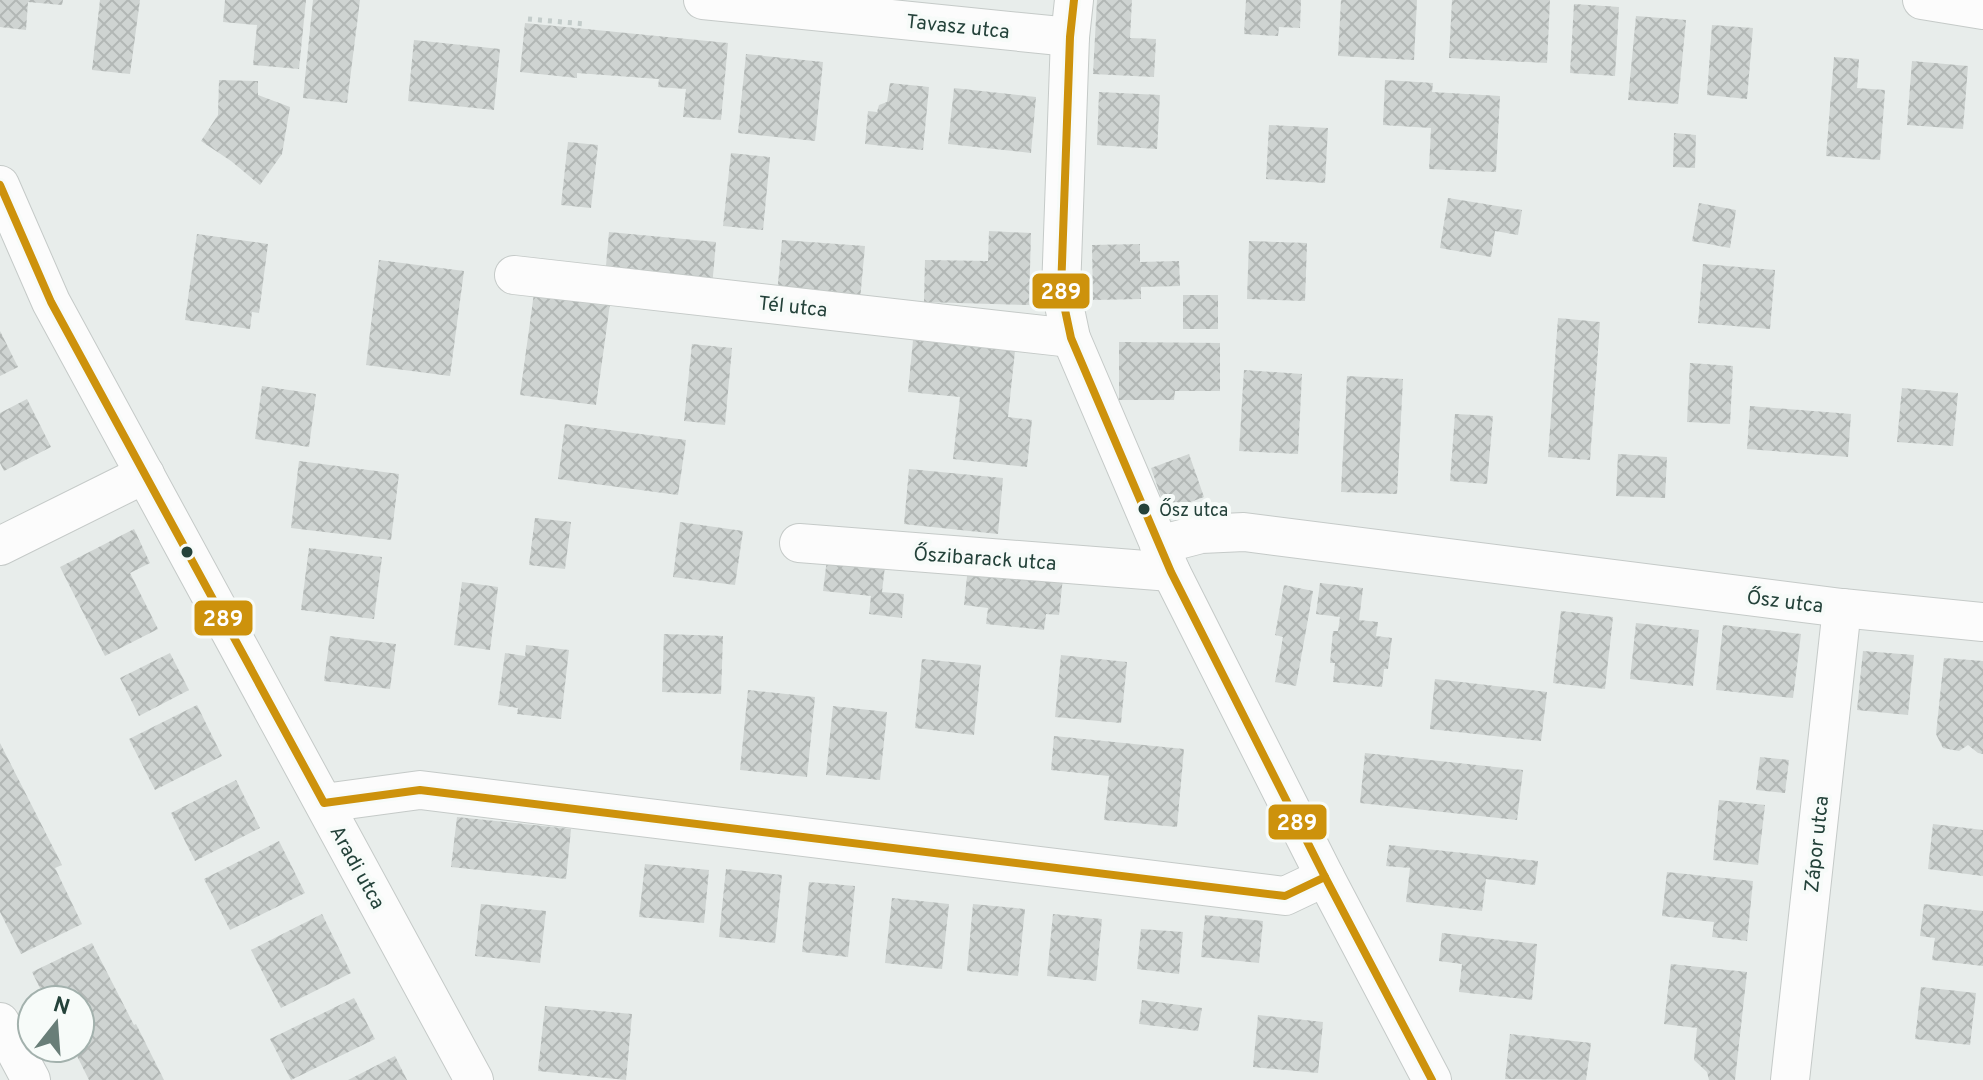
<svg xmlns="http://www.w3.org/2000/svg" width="1983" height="1080" viewBox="0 0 1983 1080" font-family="Overpass,sans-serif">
<defs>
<pattern id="building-cross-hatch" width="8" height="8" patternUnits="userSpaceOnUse" patternTransform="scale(2)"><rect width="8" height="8" fill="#cfd4d2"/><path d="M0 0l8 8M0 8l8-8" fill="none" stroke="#b2b7b5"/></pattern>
</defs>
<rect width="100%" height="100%" fill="#e8edeb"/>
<g fill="url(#building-cross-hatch)">
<polygon points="0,0 63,0 62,5 28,2 26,30 0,27"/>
<polygon points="100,0 140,0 130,74 92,70"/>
<polygon points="225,0 306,0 299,69 253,65 257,25 223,22"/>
<polygon points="313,0 360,0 347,103 303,98"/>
<polygon points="1097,0 1132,0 1130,38 1156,39 1154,77 1093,74"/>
<polygon points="1246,0 1301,0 1300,28 1279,27 1278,36 1244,34"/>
<polygon points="1341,0 1417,0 1414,60 1338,56"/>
<polygon points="1452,0 1550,0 1547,63 1449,58"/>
<polygon points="1574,4 1619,7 1615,76 1570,73"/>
<polygon points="1636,16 1686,20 1678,104 1628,100"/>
<polygon points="525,23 728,43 721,120 683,117 686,89 658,87 659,79 577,73 577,78 520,72"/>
<polygon points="1712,25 1753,28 1747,99 1707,95"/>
<polygon points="414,40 500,49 494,110 408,101"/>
<polygon points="746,54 823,62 815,141 738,133"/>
<polygon points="1834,57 1859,59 1857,88 1885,90 1880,160 1826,156"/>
<polygon points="1912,61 1968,66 1963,129 1907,125"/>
<polygon points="219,80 258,81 258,95 290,107 282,154 260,185 231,161 201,141 218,115"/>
<polygon points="1385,80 1433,83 1432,92 1500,96 1496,172 1429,169 1431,128 1383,125"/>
<polygon points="890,83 929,87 923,150 865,144 868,111 877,112 879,105 887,102"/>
<polygon points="954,88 1036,97 1031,153 948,144"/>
<polygon points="1099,92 1160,95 1157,149 1097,145"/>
<polygon points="1269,125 1328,128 1325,183 1266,179"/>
<polygon points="1674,133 1696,135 1695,168 1673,167"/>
<polygon points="568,142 598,145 591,208 561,205"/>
<polygon points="731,153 770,157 763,230 723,226"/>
<polygon points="1448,198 1522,210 1518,235 1495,231 1491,257 1440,248"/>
<polygon points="1699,203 1736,210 1730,248 1692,241"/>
<polygon points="989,231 1031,233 1029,305 924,302 925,260 988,261"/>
<polygon points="609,232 716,242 712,287 605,277"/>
<polygon points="197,234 268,244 259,313 252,312 250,329 185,320"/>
<polygon points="782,240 865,246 860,300 777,294"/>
<polygon points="1249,241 1307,243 1305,301 1247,299"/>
<polygon points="1140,244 1140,262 1179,261 1180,286 1141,287 1141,299 1093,300 1092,245"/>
<polygon points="379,260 464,271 450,376 366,365"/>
<polygon points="1703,264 1775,270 1770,329 1698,323"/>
<polygon points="534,293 610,304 596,405 520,395"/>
<rect x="1183" y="295" width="35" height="34"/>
<polygon points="1558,318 1600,322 1590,460 1548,457"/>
<polygon points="0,331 18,367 0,376"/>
<polygon points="913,340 1015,351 1008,417 1032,420 1027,467 953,459 960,397 908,392"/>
<polygon points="1119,342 1220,343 1220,391 1175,391 1174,400 1119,400"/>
<polygon points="692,344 732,348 725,425 684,421"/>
<polygon points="1690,363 1733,366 1730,424 1687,422"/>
<polygon points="1244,370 1302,374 1298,454 1239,451"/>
<polygon points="1347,376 1403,379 1397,494 1341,492"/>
<polygon points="262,386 316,394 309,447 255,439"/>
<polygon points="1902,388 1958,393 1953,446 1897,442"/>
<polygon points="27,399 51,447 4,471 0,463 0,413"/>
<polygon points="1750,406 1851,414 1848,457 1747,449"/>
<polygon points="1455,414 1493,416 1487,484 1450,481"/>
<polygon points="565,424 686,440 678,495 558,479"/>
<polygon points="1189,454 1204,497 1166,511 1151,468"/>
<polygon points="1618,454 1667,457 1665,498 1616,496"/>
<polygon points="299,461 399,474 391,540 291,528"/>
<polygon points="909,469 1003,478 998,534 904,524"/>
<polygon points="535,518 571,522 565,569 529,565"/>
<polygon points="680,522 743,531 735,585 673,577"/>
<polygon points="134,529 150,563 130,573 158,629 105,656 60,567"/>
<polygon points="309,548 382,557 374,619 301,610"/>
<polygon points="828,551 886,557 882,592 904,594 902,618 869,614 871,596 823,591"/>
<polygon points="968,567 1063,577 1059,615 1046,614 1044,630 986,624 988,608 964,605"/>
<polygon points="462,582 498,587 490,650 454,645"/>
<polygon points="1320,583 1363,588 1359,620 1378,622 1376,636 1392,638 1388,669 1384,669 1382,687 1333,682 1335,663 1330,663 1333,631 1338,631 1340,617 1316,614"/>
<polygon points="1284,585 1313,591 1296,686 1275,682 1283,637 1275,635"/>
<polygon points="1561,611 1613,617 1605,689 1553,683"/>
<polygon points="1636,623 1699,630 1693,686 1630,679"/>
<polygon points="1723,625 1801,634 1793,698 1716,690"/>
<polygon points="664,634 723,636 721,694 662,692"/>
<polygon points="330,636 396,644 390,689 324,681"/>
<polygon points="526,645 569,650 561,719 517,714 518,708 498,705 505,653 525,656"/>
<polygon points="1863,651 1914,655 1908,715 1857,710"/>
<polygon points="170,653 189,690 139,716 120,678"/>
<polygon points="1061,655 1127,662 1121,723 1055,717"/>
<polygon points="1944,658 1983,661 1983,754 1978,753 1968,745 1959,751 1943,748 1936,734"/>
<polygon points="922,659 981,665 974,735 915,728"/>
<polygon points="1435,679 1547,692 1541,741 1430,729"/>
<polygon points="748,690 815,697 807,777 740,770"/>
<polygon points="197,705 222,756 155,790 129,739"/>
<polygon points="833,706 887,712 880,780 826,775"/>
<polygon points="1054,736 1184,749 1177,827 1104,820 1109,776 1051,770"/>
<polygon points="0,743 62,865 55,868 82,924 21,954 0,912"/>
<polygon points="1365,753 1523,770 1517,820 1360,803"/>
<polygon points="1760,757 1789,760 1785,793 1756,790"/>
<polygon points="236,780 260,828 195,861 171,813"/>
<polygon points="1719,800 1765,805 1758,865 1713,860"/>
<polygon points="457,817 571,829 566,879 451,867"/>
<polygon points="1933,824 1983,830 1983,876 1928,869"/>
<polygon points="279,841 305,893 230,930 204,879"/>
<polygon points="1389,845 1538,861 1535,885 1486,879 1482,911 1406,902 1410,868 1386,866"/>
<polygon points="645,864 709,870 704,923 639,917"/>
<polygon points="726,869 782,875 775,943 719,937"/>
<polygon points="1667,872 1753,881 1747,941 1712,937 1714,922 1662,916"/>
<polygon points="809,882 855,886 848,957 802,952"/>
<polygon points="892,898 949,904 942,969 885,963"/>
<polygon points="481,904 546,911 540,963 475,956"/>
<polygon points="973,904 1025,909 1018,976 967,971"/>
<polygon points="1924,904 1983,911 1983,966 1932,960 1935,938 1920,936"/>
<polygon points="322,914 351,973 281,1008 251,950"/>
<polygon points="1053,914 1102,919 1096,981 1047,976"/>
<polygon points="1205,915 1263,921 1259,963 1201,957"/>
<polygon points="1141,929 1183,932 1179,974 1137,969"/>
<polygon points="1442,933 1537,944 1532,1000 1459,992 1462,964 1439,961"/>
<polygon points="92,943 134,1025 136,1024 164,1080 89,1080 73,1048 80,1048 80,1000 46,1000 32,972"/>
<polygon points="1671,964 1747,972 1735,1080 1709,1080 1707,1072 1694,1060 1697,1028 1664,1024"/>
<polygon points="1921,987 1976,993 1970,1045 1915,1039"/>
<polygon points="354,998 375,1039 291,1080 270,1039"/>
<polygon points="1142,1000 1202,1008 1198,1031 1139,1024"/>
<polygon points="545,1006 632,1014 626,1080 538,1071"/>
<polygon points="1258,1015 1323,1022 1318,1073 1253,1067"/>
<polygon points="1510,1034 1591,1043 1586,1080 1505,1079"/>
<polygon points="395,1056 407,1080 348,1080"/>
</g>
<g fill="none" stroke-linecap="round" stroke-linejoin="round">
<defs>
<g id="minor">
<polyline points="703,0 1070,37"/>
<polyline points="1074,0 1070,37 1061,291 1071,338 1171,572 1325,877 1432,1080"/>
<polyline points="1922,0 1983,10"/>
<polyline points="0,185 51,302 474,1080"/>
<polyline points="514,275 1071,338"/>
<polyline points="799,543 1171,572"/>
<polyline points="1159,545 1201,534 1244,532 1842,608 1983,622"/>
<polyline points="0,546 145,474"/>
<polyline points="324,803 420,790 1285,896 1325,877"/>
<polyline points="0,1022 31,1080"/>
<polyline points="1790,1080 1842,608"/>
</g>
</defs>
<use href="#minor" stroke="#c5cac8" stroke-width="40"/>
<polyline stroke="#c3ccca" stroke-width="5" stroke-dasharray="4 6" stroke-linecap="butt" points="528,19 586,24"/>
<use href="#minor" stroke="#fcfcfc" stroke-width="38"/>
<defs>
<g id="bus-1">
<polyline points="1074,0 1070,37 1061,291 1071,338 1171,572 1325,877 1432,1080"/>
<polyline points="0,185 51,302 324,803 420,790 1285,896 1325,877"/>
</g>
</defs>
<use href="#bus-1" stroke="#f7fbf9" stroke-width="14"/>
<use href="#bus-1" stroke="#cd920c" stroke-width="8"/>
</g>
<g fill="#24423a" stroke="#f7fbf9" stroke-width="3">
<circle cx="1144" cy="509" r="7"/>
<circle cx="187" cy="552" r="7"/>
</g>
<g text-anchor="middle" stroke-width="8" stroke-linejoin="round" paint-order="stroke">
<g font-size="18" fill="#24423a" stroke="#f7fbf9" text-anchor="start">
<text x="1159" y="516">Ősz utca</text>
</g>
<g font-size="20" fill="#24423a" stroke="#f7fbf9">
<text transform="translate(958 26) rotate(6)" y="7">Tavasz utca</text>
<text transform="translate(793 306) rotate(6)" y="7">Tél utca</text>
<text transform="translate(985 558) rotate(4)" y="7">Őszibarack utca</text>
<text transform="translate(1785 601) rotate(7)" y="7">Ősz utca</text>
<text transform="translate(1816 844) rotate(-84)" y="7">Zápor utca</text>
<text transform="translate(358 867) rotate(61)" y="7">Aradi utca</text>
</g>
</g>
<g stroke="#f7fbf9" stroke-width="3">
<rect x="1031" y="272" width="60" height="38" rx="8" fill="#cd920c"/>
<rect x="193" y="599" width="61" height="38" rx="8" fill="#cd920c"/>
<rect x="1267" y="803" width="61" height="38" rx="8" fill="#cd920c"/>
</g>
<g font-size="22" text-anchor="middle" font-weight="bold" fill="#fff">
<text x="1061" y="299">289</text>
<text x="223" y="626">289</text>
<text x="1297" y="830">289</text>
</g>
<g transform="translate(56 1024) rotate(17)"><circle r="38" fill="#f7fbf9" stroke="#a3b1ad" stroke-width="2"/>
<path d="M0-6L14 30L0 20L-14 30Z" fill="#697e78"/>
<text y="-12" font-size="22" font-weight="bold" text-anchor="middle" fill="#24423a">N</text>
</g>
</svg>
